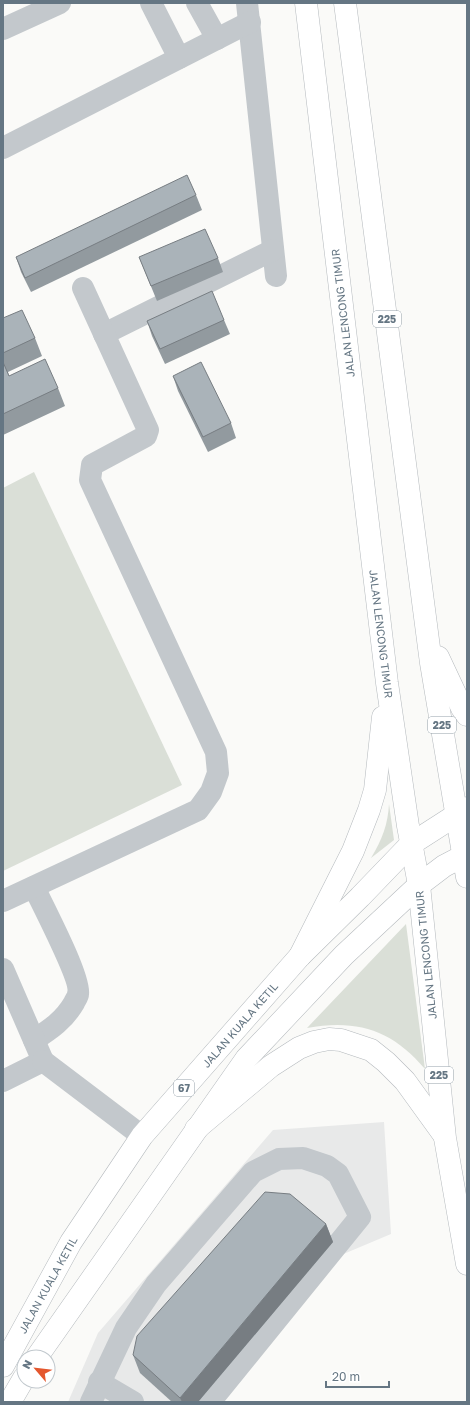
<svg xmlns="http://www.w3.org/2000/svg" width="470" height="1405" viewBox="0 0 470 1405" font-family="'Golos Text',sans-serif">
<rect width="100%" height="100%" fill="#fafaf8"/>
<polygon fill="#e8e9e9" points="384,1122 391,1234 334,1258 223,1402 68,1402 98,1333 273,1130"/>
<g fill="#dadfd7">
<polygon points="34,472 182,785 3,871 3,488"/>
<path d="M 389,804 L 394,840 L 371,858 C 382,840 388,824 389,804 Z"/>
<path d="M 406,924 L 425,1069 C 392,1030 357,1019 307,1028 Z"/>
</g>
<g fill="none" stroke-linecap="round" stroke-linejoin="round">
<defs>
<g id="major">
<polyline points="37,1357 246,1059 344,955 419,885 444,866 467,854"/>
<polyline points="3,1366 71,1242 142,1136 300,956 360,897 411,844 467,808"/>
<polyline points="10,1402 24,1378"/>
</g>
<g id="highway">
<polyline points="306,3 387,683 408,826 419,885 445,1138 467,1264"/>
<polyline points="345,3 431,663 467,877"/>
<polyline points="438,657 462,708 467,715"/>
<polyline points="300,956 353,851 369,810 375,790 383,717"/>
<polyline points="196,1129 271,1066 299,1048 314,1042 329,1039 341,1040 371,1050 386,1062 405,1081 444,1135"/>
</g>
</defs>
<use href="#major" stroke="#b5babe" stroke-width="23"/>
<use href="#highway" stroke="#b4b9bd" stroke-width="23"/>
<g stroke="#c3c8cc" stroke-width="22">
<polyline points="151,3 179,58"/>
<polyline points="197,3 217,39"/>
<polyline points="247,3 276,276"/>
<polyline points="3,29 60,3"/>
<polyline points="3,148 250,22"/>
<polyline points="104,334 273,250"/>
<path d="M 34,887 C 42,904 82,980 78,994 C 78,997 75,1000 74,1003 C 64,1020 51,1029 34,1040"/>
<polyline points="3,901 198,810 211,792 218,773 216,752 90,480 92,465 146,436 148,430 83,288"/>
<polyline points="3,969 43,1061 3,1081"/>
<polyline points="43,1061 142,1136"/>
<polyline points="99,1382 133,1402"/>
<polyline points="91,1402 126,1328 156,1284 253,1172 279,1159 303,1158 327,1166 338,1174 360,1217 210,1402"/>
</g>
<use href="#major" stroke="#fff" stroke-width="22"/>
<use href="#highway" stroke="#fff" stroke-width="22"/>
</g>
<g fill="#929a9f">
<polygon points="196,195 202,210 31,292 21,272 16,257"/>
<polygon points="139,257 218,258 223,272 157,301"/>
<polygon points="3,318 35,338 42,356 8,372 9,376 58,388 65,406 3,435"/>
<polygon points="224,320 230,334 165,364 152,336 147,321"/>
<polygon points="173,376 231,423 236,438 208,452 178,391"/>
<polygon points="326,1224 333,1242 198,1402 172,1402 140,1373 133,1355"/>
</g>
<polygon fill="#777d82" points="326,1224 333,1242 198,1402 182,1402 180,1398"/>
<g fill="#aab3b9" stroke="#777d82">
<polygon points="187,175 196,195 25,278 16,257"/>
<polygon points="205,229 218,258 151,286 139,257"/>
<polygon points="212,291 224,320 160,349 147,321"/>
<polygon points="22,310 35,338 3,353 3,318"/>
<polygon points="45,359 58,388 3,414 3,362 9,376"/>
<polygon points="201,362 231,423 203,437 173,376"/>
<polygon points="265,1192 290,1194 326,1224 180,1398 133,1355 137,1336"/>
</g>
<g text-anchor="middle" stroke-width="4" stroke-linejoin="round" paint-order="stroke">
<g fill="#fff" stroke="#939fa8" stroke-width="1">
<rect x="373" y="311" width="28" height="16" rx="3"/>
<rect x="428" y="717" width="28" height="16" rx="3"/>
<rect x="425" y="1067" width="28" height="16" rx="3"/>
<rect x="174" y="1080" width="20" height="16" rx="3"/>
</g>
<g font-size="10" font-weight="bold" fill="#657683">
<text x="387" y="323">225</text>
<text x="442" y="729">225</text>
<text x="439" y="1079">225</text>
<text x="184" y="1092">67</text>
</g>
<g font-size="11" fill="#657683" stroke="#fff">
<text transform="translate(343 313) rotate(-97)" y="4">JALAN LENCONG TIMUR</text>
<text transform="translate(381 634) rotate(83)" y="4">JALAN LENCONG TIMUR</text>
<text transform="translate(426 955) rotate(-96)" y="4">JALAN LENCONG TIMUR</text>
<text transform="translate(240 1025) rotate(-49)" y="4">JALAN KUALA KETIL</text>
<text transform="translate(48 1285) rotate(-61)" y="4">JALAN KUALA KETIL</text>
</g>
</g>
<rect width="470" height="1405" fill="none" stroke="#657683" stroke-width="8"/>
<g transform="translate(36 1369) rotate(298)"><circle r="19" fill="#ffffff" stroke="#c1c8cd"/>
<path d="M0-3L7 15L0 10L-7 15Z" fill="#e4572e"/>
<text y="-6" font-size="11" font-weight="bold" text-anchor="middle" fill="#657683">N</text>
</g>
<path d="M326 1381v6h63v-6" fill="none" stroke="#657683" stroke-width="2"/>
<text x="332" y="1381" font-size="12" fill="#657683" stroke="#ffffff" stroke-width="3" paint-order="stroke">20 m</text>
</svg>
